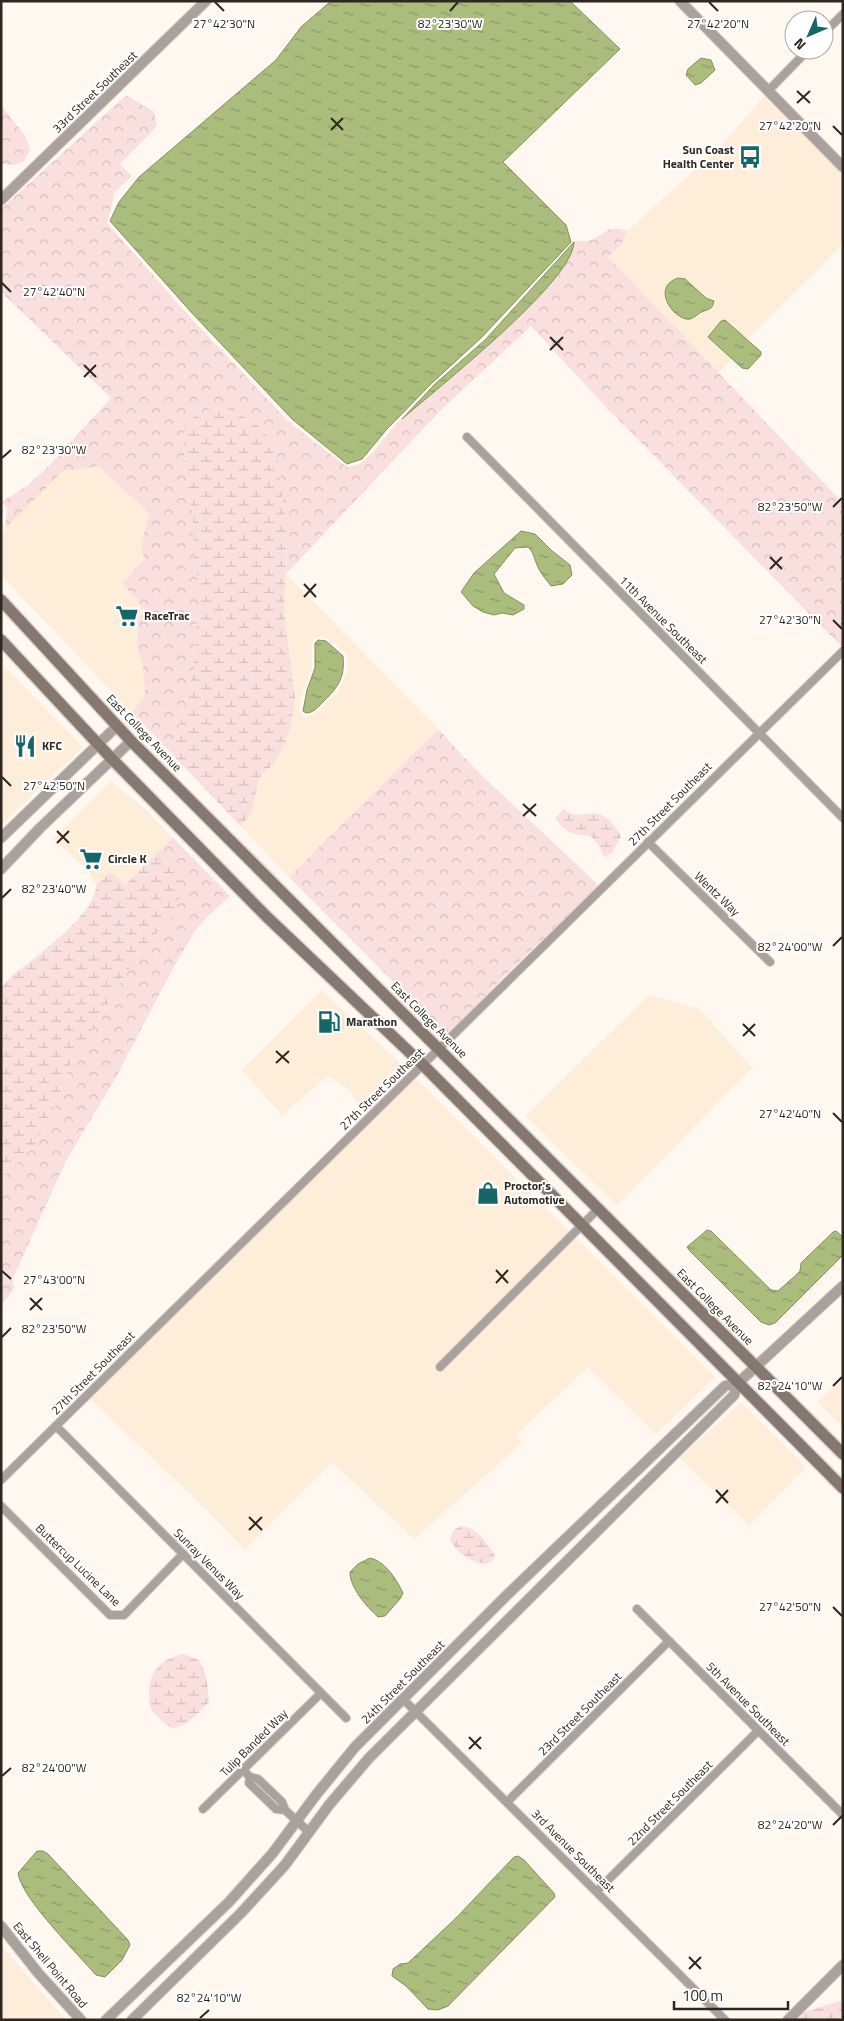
<svg xmlns="http://www.w3.org/2000/svg" width="844" height="2021" viewBox="0 0 844 2021" font-family="'Titillium Web',sans-serif">
<defs>
<pattern id="forest-crowns" width="20" height="18" patternUnits="userSpaceOnUse" patternTransform="scale(1.25)"><rect width="20" height="18" fill="#f9dfdd"/><path d="M2 6a3 3 0 1 1 6 0M12 15a3 3 0 1 1 6 0" fill="none" stroke="#d6bfbd"/></pattern>
<pattern id="wetland-marsh" width="20" height="14" patternUnits="userSpaceOnUse" patternTransform="scale(1.25)"><rect width="20" height="14" fill="#f9dfdd"/><path d="M1 5h8M5 5V1M11 12h8M15 12V8" fill="none" stroke="#d6bfbd"/></pattern>
<pattern id="water-ripples" width="26" height="14" patternUnits="userSpaceOnUse" patternTransform="scale(1.25)"><rect width="26" height="14" fill="#aabd7d"/><path d="M2 4q2-2 4 0t4 0M15 11q2-2 4 0t4 0" fill="none" stroke="#8b9a66"/></pattern>
</defs>
<rect width="100%" height="100%" fill="#fff8f1"/>
<g fill="#feedd9" fill-rule="evenodd">
<path d="M 765,95 L 843,174 L 843,244 L 747,339 L 725,320 L 721,321 L 713,329 L 708,337 L 732,359 L 718,373 L 608,257 L 621,245 L 627,231 L 718,149 ZM 685,279 L 706,298 L 710,298 L 709,310 L 699,313 L 691,319 L 664,299 L 665,290 Z"/>
<polygon points="98,466 149,513 141,544 144,558 122,583 145,610 138,621 137,647 143,668 145,694 132,713 1,575 1,533 64,470 75,470"/>
<path d="M 286,574 L 438,729 L 289,877 L 241,827 L 247,821 L 257,793 L 259,779 L 265,771 L 273,765 L 291,726 L 295,699 L 284,610 ZM 322,636 L 329,639 L 346,654 L 348,667 L 339,691 L 315,714 L 304,717 L 300,712 L 300,702 L 312,668 L 312,642 L 315,638 Z"/>
<polygon points="1,663 83,747 1,825"/>
<polygon points="111,781 146,810 173,838 125,885 111,872 96,885 85,865 80,865 55,840 53,842 53,839"/>
<polygon points="321,990 410,1072 366,1115 349,1090 331,1077 322,1080 282,1115 242,1070"/>
<polygon points="649,995 699,1009 752,1068 617,1205 525,1116"/>
<polygon points="415,1078 569,1231 434,1367 440,1372 575,1237 715,1377 656,1434 588,1367 516,1435 522,1443 414,1539 332,1462 245,1550 206,1509 88,1397"/>
<polygon points="843,1378 843,1428 818,1402"/>
<polygon points="741,1402 806,1467 749,1525 680,1458"/>
<polygon points="1,1943 11,1957 66,2020 1,2020"/>
</g>
<g fill="url(#forest-crowns)">
<path d="M 126,95 L 154,112 L 157,126 L 120,164 L 132,176 L 115,192 L 107,223 L 188,315 L 289,422 L 347,467 C 352,466 360,465 364,461 C 376,452 389,430 402,418 C 436,387 574,283 574,241 C 580,241 589,242 594,239 C 609,231 607,225 627,231 L 621,245 L 608,257 L 843,503 L 843,644 L 841,646 L 605,406 L 531,326 L 441,410 L 286,574 L 287,538 L 280,473 L 275,448 L 266,434 L 258,426 L 235,411 L 210,409 L 190,419 L 183,438 L 186,479 L 193,515 L 194,559 L 199,592 L 199,610 L 195,634 L 194,669 L 172,754 L 132,713 L 145,694 L 143,668 L 137,647 L 138,621 L 145,610 L 122,583 L 144,559 L 141,545 L 149,513 L 98,466 L 75,470 L 64,470 L 5,529 L 7,508 L 2,502 L 28,485 L 47,468 L 111,398 L 1,292 L 1,209 Z"/>
<polygon points="1,105 26,137 30,150 23,162 13,165 1,164"/>
<polygon points="438,729 477,771 589,876 597,884 597,887 502,978 447,1036 289,877"/>
<polygon points="173,838 230,896 209,915 195,931 171,972 116,1077 66,1161 13,1278 13,1284 15,1287 1,1306 1,1179 35,1145 56,1105 70,1065 81,1052 115,991 140,951 173,915 158,860 153,857"/>
</g>
<g fill="url(#wetland-marsh)">
<polygon points="222,408 235,411 258,426 266,434 275,448 280,473 287,538 284,610 295,699 291,726 284,746 273,765 265,771 259,779 251,814 241,827 172,754 194,669 195,634 199,610 199,592 194,559 193,515 186,479 183,438 185,426 190,419 210,409"/>
<path d="M 564,809 C 582,826 599,795 621,837 L 612,853 L 604,857 L 598,844 L 590,836 C 573,835 564,831 555,818 Z"/>
<path d="M 153,857 L 178,869 L 182,892 L 173,915 L 140,951 L 115,991 L 81,1052 L 70,1065 L 56,1105 L 35,1145 L 1,1179 L 1,988 C 6,984 9,978 14,974 C 36,957 96,914 96,885 L 111,872 L 125,885 Z"/>
<path d="M 460,1526 C 476,1527 486,1541 494,1554 L 495,1557 L 490,1563 C 474,1566 457,1553 450,1540 L 453,1531 Z"/>
<path d="M 183,1654 L 199,1660 C 207,1674 208,1686 209,1702 C 198,1713 188,1727 171,1728 C 164,1722 153,1715 150,1706 C 149,1702 149,1698 149,1694 C 149,1671 161,1659 183,1654 Z"/>
<polygon points="843,2000 843,2020 793,2020 800,2013"/>
</g>
<g fill="url(#water-ripples)" stroke="#849061">
<polygon points="331,1 570,1 620,49 503,162 566,225 571,242 482,337 433,382 387,429 362,459 347,464 292,419 191,312 110,221 119,202 139,177 276,60 301,27"/>
<polygon points="701,58 711,60 715,70 701,83 695,85 686,75 688,69"/>
<path d="M 574,242 C 574,281 435,390 402,419 L 435,384 L 485,340 Z"/>
<path d="M 678,278 L 685,279 L 706,298 L 714,301 C 713,308 710,309 704,311 C 699,312 695,318 690,319 C 676,322 649,288 678,278 Z"/>
<polygon points="725,320 761,352 761,355 748,369 742,368 708,337 721,321"/>
<path d="M 521,531 L 535,534 L 551,550 L 570,565 L 572,575 L 563,584 L 551,586 C 546,579 540,573 537,565 C 534,558 534,553 528,547 L 515,548 L 494,574 L 504,593 L 524,605 L 524,609 L 513,615 L 502,613 L 494,615 L 483,612 L 473,606 L 461,592 L 474,573 Z"/>
<path d="M 318,640 L 326,641 L 343,656 C 345,679 338,687 322,703 C 317,708 313,713 306,713 L 303,711 L 307,690 L 315,668 L 315,643 Z"/>
<polygon points="707,1230 711,1231 771,1290 778,1291 796,1275 800,1271 801,1263 833,1232 836,1231 843,1237 843,1255 775,1323 769,1325 761,1322 689,1250 687,1247"/>
<path d="M 370,1558 C 385,1561 397,1580 403,1593 L 400,1599 L 385,1616 L 378,1617 C 366,1606 350,1588 350,1572 L 358,1564 Z"/>
<path d="M 37,1851 L 43,1851 L 48,1854 L 128,1940 L 130,1945 L 122,1960 L 105,1977 L 96,1975 C 78,1954 21,1898 18,1873 Z"/>
<polygon points="518,1856 524,1860 554,1893 555,1897 448,2006 438,2010 428,2009 406,1986 392,1976 393,1969 400,1964 408,1963 455,1919 514,1857"/>
</g>
<g fill="none" stroke-linecap="round" stroke-linejoin="round">
<defs>
<g id="minor">
<polyline points="824,33 843,14"/>
<polyline points="768,91 808,50"/>
<polyline points="467,437 843,818"/>
<polyline points="648,842 770,962"/>
<polyline points="440,1367 598,1209"/>
<polyline points="56,1426 346,1718"/>
<polyline points="1,1480 843,651"/>
<polyline points="1,1506 110,1615 124,1615 183,1554"/>
<polyline points="637,1609 843,1815"/>
<polyline points="404,1700 725,2020"/>
<polyline points="243,1770 250,1777 258,1779 282,1802 285,1810 309,1832"/>
<polyline points="250,1777 249,1783 276,1809 285,1810"/>
<polyline points="507,1802 669,1641"/>
<polyline points="203,1809 321,1693"/>
<polyline points="597,1891 758,1731"/>
</g>
<g id="tertiary">
<polyline points="680,1 843,167"/>
<polyline points="1,200 206,1"/>
<polyline points="1,838 117,726"/>
<polyline points="1,869 40,828 131,741"/>
<polyline points="1,1926 39,1974 81,2020"/>
<polyline points="106,2020 229,1902 272,1854 316,1795 355,1747 507,1595 725,1386 738,1383 843,1286"/>
<polyline points="132,2020 241,1913 285,1865 329,1805 369,1758 734,1395 738,1383"/>
<polyline points="788,2020 843,1965"/>
</g>
<g id="secondary">
<polyline points="1,600 131,741 843,1454"/>
<polyline points="1,640 112,759 267,917 423,1065 843,1488"/>
</g>
</defs>
<use href="#minor" stroke="#d9d2cb" stroke-width="10"/>
<use href="#tertiary" stroke="#d9d2cb" stroke-width="12"/>
<use href="#secondary" stroke="#d9d2cb" stroke-width="14"/>
<use href="#minor" stroke="#aba19c" stroke-width="8"/>
<use href="#tertiary" stroke="#aba19c" stroke-width="10"/>
<use href="#secondary" stroke="#867770" stroke-width="11"/>
</g>
<path fill="none" stroke="#2d2720" stroke-width="2" d="M 215,2 L 224,11M 709,2 L 718,11M 450,11 L 458,2M 797,91 L 810,103M 797,103 L 810,91M 331,118 L 343,130M 833,126 L 842,135M 331,130 L 343,118M 2,283 L 11,292M 550,337 L 563,350M 550,350 L 563,337M 84,365 L 96,377M 84,377 L 96,365M 2,458 L 11,450M 833,507 L 842,498M 770,557 L 782,569M 770,569 L 782,557M 304,584 L 316,597M 304,597 L 316,584M 833,620 L 842,629M 2,777 L 11,786M 523,804 L 536,816M 523,816 L 536,804M 57,831 L 69,843M 57,843 L 69,831M 2,898 L 11,889M 833,946 L 842,937M 743,1024 L 755,1036M 743,1036 L 755,1024M 276,1051 L 289,1063M 276,1063 L 289,1051M 833,1113 L 842,1122M 496,1270 L 508,1283M 2,1271 L 11,1279M 496,1283 L 508,1270M 30,1298 L 42,1310M 30,1310 L 42,1298M 2,1337 L 11,1328M 833,1386 L 842,1377M 716,1490 L 728,1503M 716,1503 L 728,1490M 249,1517 L 262,1530M 249,1530 L 262,1517M 833,1607 L 842,1616M 469,1737 L 481,1749M 469,1749 L 481,1737M 2,1776 L 11,1768M 833,1825 L 842,1816M 689,1957 L 701,1969M 689,1969 L 701,1957M 200,2018 L 209,2010"/>
<defs>
<symbol id="bus-bare" viewBox="-9 -9 18 18"><path d="M-5-6H5V4H4V6H2V4H-2V6H-4V4H-5ZM-3.5-4V0h7V-4ZM-3.5 1.2v1.5H-2V1.2ZM2 1.2v1.5H3.5V1.2Z" fill="#176667" stroke="#fff" stroke-width="2.5" paint-order="stroke"/></symbol>
<symbol id="supermarket-bare" viewBox="-9 -9 18 18"><path d="M-6-5.5h2.5l.6 2H6L4.5 2H-2.5L-4.4-4H-6ZM-1.5 3.2a1.3 1.3 0 1 0 .1 0ZM3 3.2a1.3 1.3 0 1 0 .1 0Z" fill="#176667" stroke="#fff" stroke-width="2.5" paint-order="stroke"/></symbol>
<symbol id="restaurant-bare" viewBox="-9 -9 18 18"><path d="M-5-6h1v4h1v-4h1v4h1v-4h1v5L-1.5 .5V6h-2V.5L-5-1ZM5-6V6H3V1.5H1.5Q1.5-4 5-6Z" fill="#176667" stroke="#fff" stroke-width="2.5" paint-order="stroke"/></symbol>
<symbol id="fuel-bare" viewBox="-9 -9 18 18"><path d="M-5.5-6h7V0h2V4h1.3V-2.5L3-4.5l.8-.8L6-3V5H2.5V1h-1V6h-7ZM-4.2-4.7v3.2H.2V-4.7Z" fill="#176667" stroke="#fff" stroke-width="2.5" paint-order="stroke"/></symbol>
<symbol id="shop-bare" viewBox="-9 -9 18 18"><path d="M-5-2.5h2.3a2.7 3.5 0 0 1 5.4 0H5L5.5 6h-11ZM-1.5-2.5h3a1.5 2.3 0 0 0-3 0Z" fill="#176667" stroke="#fff" stroke-width="2.5" paint-order="stroke"/></symbol>
</defs>
<g fill-rule="evenodd">
<use href="#bus-bare" x="734" y="141" width="32" height="32"/>
<use href="#supermarket-bare" x="111" y="600" width="32" height="32"/>
<use href="#restaurant-bare" x="9" y="730" width="32" height="32"/>
<use href="#supermarket-bare" x="75" y="843" width="32" height="32"/>
<use href="#fuel-bare" x="313" y="1006" width="32" height="32"/>
<use href="#shop-bare" x="472" y="1177" width="32" height="32"/>
</g>
<g text-anchor="middle" stroke-width="4" stroke-linejoin="round" paint-order="stroke">
<g font-size="12" fill="#2d2720" stroke="#fff">
<text transform="translate(95 92) rotate(-44)" y="4">33rd Street Southeast</text>
<text transform="translate(663 620) rotate(45)" y="4">11th Avenue Southeast</text>
<text transform="translate(144 733) rotate(46)" y="4">East College Avenue</text>
<text transform="translate(670 804) rotate(-45)" y="4">27th Street Southeast</text>
<text transform="translate(717 894) rotate(44)" y="4">Wentz Way</text>
<text transform="translate(429 1020) rotate(45)" y="4">East College Avenue</text>
<text transform="translate(382 1089) rotate(-44)" y="4">27th Street Southeast</text>
<text transform="translate(715 1307) rotate(45)" y="4">East College Avenue</text>
<text transform="translate(93 1373) rotate(-45)" y="4">27th Street Southeast</text>
<text transform="translate(209 1564) rotate(45)" y="4">Sunray Venus Way</text>
<text transform="translate(78 1565) rotate(44)" y="4">Buttercup Lucine Lane</text>
<text transform="translate(403 1682) rotate(-45)" y="4">24th Street Southeast</text>
<text transform="translate(748 1704) rotate(45)" y="4">5th Avenue Southeast</text>
<text transform="translate(580 1714) rotate(-45)" y="4">23rd Street Southeast</text>
<text transform="translate(254 1743) rotate(-45)" y="4">Tulip Banded Way</text>
<text transform="translate(670 1803) rotate(-45)" y="4">22nd Street Southeast</text>
<text transform="translate(573 1851) rotate(45)" y="4">3rd Avenue Southeast</text>
<text transform="translate(50 1965) rotate(50)" y="4">East Shell Point Road</text>
</g>
<g font-size="12" font-weight="bold" fill="#2d2720" stroke="#fff" text-anchor="start">
<text x="734" y="154" text-anchor="end">Sun Coast<tspan x="734" dy="14">Health Center</tspan></text>
<text x="144" y="620">RaceTrac</text>
<text x="42" y="750">KFC</text>
<text x="108" y="863">Circle K</text>
<text x="346" y="1026">Marathon</text>
<text x="504" y="1190">Proctor's<tspan x="504" dy="14">Automotive</tspan></text>
</g>
</g>
<g font-size="12" text-anchor="middle" fill="#2d2720" stroke="#fff" stroke-width="4" stroke-linejoin="round" paint-order="stroke">
<text x="224" y="28">27°42'30"N</text>
<text x="450" y="28">82°23'30"W</text>
<text x="718" y="28">27°42'20"N</text>
<text x="790" y="130">27°42'20"N</text>
<text x="54" y="296">27°42'40"N</text>
<text x="54" y="454">82°23'30"W</text>
<text x="790" y="511">82°23'50"W</text>
<text x="790" y="624">27°42'30"N</text>
<text x="54" y="790">27°42'50"N</text>
<text x="54" y="893">82°23'40"W</text>
<text x="790" y="951">82°24'00"W</text>
<text x="790" y="1118">27°42'40"N</text>
<text x="54" y="1284">27°43'00"N</text>
<text x="54" y="1333">82°23'50"W</text>
<text x="790" y="1390">82°24'10"W</text>
<text x="790" y="1611">27°42'50"N</text>
<text x="54" y="1772">82°24'00"W</text>
<text x="790" y="1829">82°24'20"W</text>
<text x="209" y="2002">82°24'10"W</text>
</g>
<rect width="844" height="2021" fill="none" stroke="#2d2720" stroke-width="5"/>
<g transform="translate(809 35) rotate(225)"><circle r="24" fill="#ffffff" stroke="#aba9a6"/>
<path d="M0-4L9 19L0 12L-9 19Z" fill="#176667"/>
<text y="-8" font-size="14" font-weight="bold" text-anchor="middle" fill="#2d2720">N</text>
</g>
<path d="M674 2001v8h114v-8" fill="none" stroke="#2d2720" stroke-width="2.5"/>
<text x="682" y="2001" font-size="15" fill="#2d2720" stroke="#ffffff" stroke-width="4" paint-order="stroke">100 m</text>
</svg>
